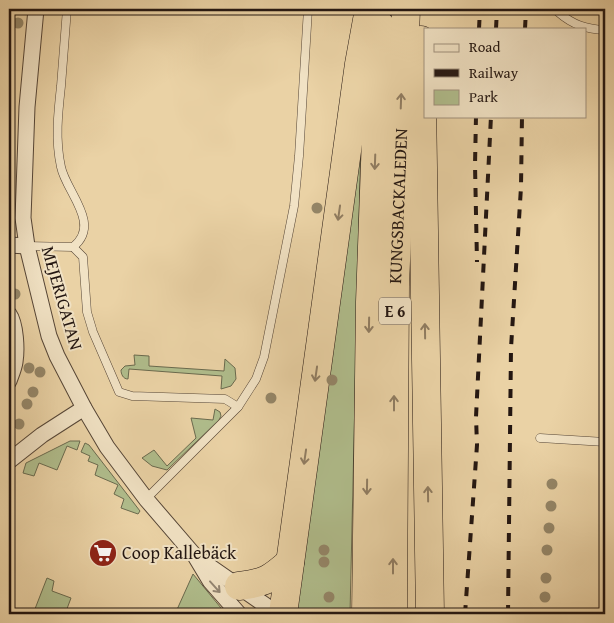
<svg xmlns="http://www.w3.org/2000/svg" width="614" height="623" viewBox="0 0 614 623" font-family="'Gentium Book Plus',serif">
<rect width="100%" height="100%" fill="#ead2a5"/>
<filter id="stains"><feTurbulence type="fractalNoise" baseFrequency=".004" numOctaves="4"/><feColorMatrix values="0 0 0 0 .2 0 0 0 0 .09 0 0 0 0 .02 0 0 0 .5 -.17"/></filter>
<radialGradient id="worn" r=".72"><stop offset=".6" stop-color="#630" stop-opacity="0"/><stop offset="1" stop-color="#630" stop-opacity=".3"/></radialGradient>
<g fill="#b0bd8c" stroke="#6a6a4e">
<polygon points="361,134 350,614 296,614"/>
<path d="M 134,355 L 149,356 L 149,366 L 224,371 L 225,359 L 235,368 L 236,379 L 231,386 L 221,389 L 222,376 L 129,369 L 128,379 C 123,379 121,374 121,370 L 125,366 L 135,365 Z"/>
<polygon points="215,409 220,412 221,416 219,420 167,470 152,466 142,458 154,450 167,466 196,438 191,418 213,420"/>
<polygon points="70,441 80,441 77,450 67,446 57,470 39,463 34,476 23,473 26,463"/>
<polygon points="85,443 89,445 140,511 138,514 121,508 124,499 114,494 118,485 116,484 95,475 98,465 88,461 90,456 81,452"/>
<polygon points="193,574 226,614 175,614"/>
<polygon points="47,578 54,581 52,591 71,598 65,614 33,614"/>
</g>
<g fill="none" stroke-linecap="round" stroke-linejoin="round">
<defs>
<g id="lane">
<path d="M 557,9 L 558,12 C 573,25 586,29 605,30"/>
<path d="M 27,246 L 73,247 C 102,224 66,192 61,167 C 55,140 58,113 61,86 C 63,60 65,34 67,9"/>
<polyline points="73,247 83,257 87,312 93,332 119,392 132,396 225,399 238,407"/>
<polyline points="540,438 605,442"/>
<polyline points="146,499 238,407 256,379 264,357 294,206 299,156 308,9"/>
<polyline points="605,614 605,611"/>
</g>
<g id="street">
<polyline points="36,9 27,107 23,218 27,246 49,336 57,356 84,408 107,447 146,499 195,556 210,581 239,614"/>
<polyline points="9,245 27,246"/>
<path d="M 9,314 C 16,324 17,350 15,362 C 14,369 11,375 9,381"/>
<polyline points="9,461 42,435 84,408"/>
<polyline points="199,559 278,614"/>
</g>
<g id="highway">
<polyline points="421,40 430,614"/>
<path d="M 239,586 C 265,583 271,579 290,562"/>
<polyline points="283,614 359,64 369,9"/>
<polyline points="366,614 370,302 380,25"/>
<path id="s1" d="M 393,614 L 395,286 L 406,9"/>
</g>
</defs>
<use href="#lane" stroke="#554536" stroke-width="9"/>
<use href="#street" stroke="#554536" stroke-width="17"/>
<use href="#highway" stroke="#231611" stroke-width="29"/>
<use href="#lane" stroke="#f1e2c4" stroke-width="8"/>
<use href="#street" stroke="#f1e2c4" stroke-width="15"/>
<use href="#highway" stroke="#ead2a5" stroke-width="28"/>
<g stroke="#231611" stroke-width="4" stroke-dasharray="9 9" stroke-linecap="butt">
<polyline points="479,29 480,9"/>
<polyline points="496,29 497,9"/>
<polyline points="525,29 526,9"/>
<polyline points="476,116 475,165 477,262"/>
<polyline points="465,614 477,445 476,417 491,116"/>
<polyline points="508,614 511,348 521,187 522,116"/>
</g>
</g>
<g fill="#948668">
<circle cx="18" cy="23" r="5.5"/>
<circle cx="317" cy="208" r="5.5"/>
<circle cx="15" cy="294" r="5.5"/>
<circle cx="29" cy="368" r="5.5"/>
<circle cx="40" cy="372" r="5.5"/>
<circle cx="332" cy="380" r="5.5"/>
<circle cx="33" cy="392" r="5.5"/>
<circle cx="271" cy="398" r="5.5"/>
<circle cx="27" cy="404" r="5.5"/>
<circle cx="19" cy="424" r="5.5"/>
<circle cx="552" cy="484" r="5.5"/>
<circle cx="551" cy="506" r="5.5"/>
<circle cx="549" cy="528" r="5.5"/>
<circle cx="324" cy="550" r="5.5"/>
<circle cx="547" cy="550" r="5.5"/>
<circle cx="324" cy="562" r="5.5"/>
<circle cx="546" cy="578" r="5.5"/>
<circle cx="329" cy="597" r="5.5"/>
<circle cx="545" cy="597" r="5.5"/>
</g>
<defs><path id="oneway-shaft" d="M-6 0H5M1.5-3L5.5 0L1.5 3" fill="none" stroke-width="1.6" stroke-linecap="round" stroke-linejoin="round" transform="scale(1.25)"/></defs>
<g stroke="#907d62">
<use href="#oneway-shaft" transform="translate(401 101) rotate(-88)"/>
<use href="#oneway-shaft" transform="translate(375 162) rotate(92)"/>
<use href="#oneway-shaft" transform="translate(339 213) rotate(98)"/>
<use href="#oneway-shaft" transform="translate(369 325) rotate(91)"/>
<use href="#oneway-shaft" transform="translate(425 331) rotate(-91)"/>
<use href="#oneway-shaft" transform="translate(316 374) rotate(98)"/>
<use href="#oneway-shaft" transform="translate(394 403) rotate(-90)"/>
<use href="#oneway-shaft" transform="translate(305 457) rotate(98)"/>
<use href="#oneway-shaft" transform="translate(367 487) rotate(91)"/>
<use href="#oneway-shaft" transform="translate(428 494) rotate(-91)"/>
<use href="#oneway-shaft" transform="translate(393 566) rotate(-90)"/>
</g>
<use stroke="#948673" href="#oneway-shaft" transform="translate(215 587) rotate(48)"/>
<defs>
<symbol id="supermarket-disc" viewBox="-11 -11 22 22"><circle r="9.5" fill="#8f2418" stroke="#f1e2c4"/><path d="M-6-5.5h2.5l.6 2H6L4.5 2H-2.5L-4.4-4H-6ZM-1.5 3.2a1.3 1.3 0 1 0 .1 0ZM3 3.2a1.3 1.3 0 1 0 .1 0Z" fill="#fff"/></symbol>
</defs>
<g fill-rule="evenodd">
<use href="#supermarket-disc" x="87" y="537" width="32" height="32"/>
</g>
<g text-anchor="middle" stroke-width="4" stroke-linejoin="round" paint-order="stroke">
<rect fill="#f1e2c4" stroke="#615347" stroke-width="1" x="379" y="297.5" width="32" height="27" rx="4"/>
<g font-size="16" font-weight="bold" fill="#231611">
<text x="395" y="317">E 6</text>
</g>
<g font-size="18" fill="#231611" stroke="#f1e2c4">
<text dy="6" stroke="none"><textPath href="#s1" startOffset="408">KUNGSBACKALEDEN</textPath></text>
<text transform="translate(62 298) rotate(74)" y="6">MEJERIGATAN</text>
</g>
<g font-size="18" fill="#231611" stroke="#f1e2c4" text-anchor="start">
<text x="122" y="559">Coop Kallebäck</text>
</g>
</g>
<rect width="614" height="623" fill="none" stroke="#ead2a5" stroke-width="30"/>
<rect x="10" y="10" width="594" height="603" fill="none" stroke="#231611" stroke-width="2.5"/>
<rect x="15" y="15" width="584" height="593" fill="none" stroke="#231611"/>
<rect x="424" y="28" width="162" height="90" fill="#f1e2c4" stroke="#9f907c"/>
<rect x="434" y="44" width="25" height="8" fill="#f1e2c4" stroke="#9f907c"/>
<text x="469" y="52" font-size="15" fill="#231611">Road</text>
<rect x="434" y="69" width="25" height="8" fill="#231611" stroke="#9f907c"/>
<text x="469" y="78" font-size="15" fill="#231611">Railway</text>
<rect x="434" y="90" width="25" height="15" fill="#b0bd8c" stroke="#9f907c"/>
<text x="469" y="102" font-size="15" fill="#231611">Park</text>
<rect width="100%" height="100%" filter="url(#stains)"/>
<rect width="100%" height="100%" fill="url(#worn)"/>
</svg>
